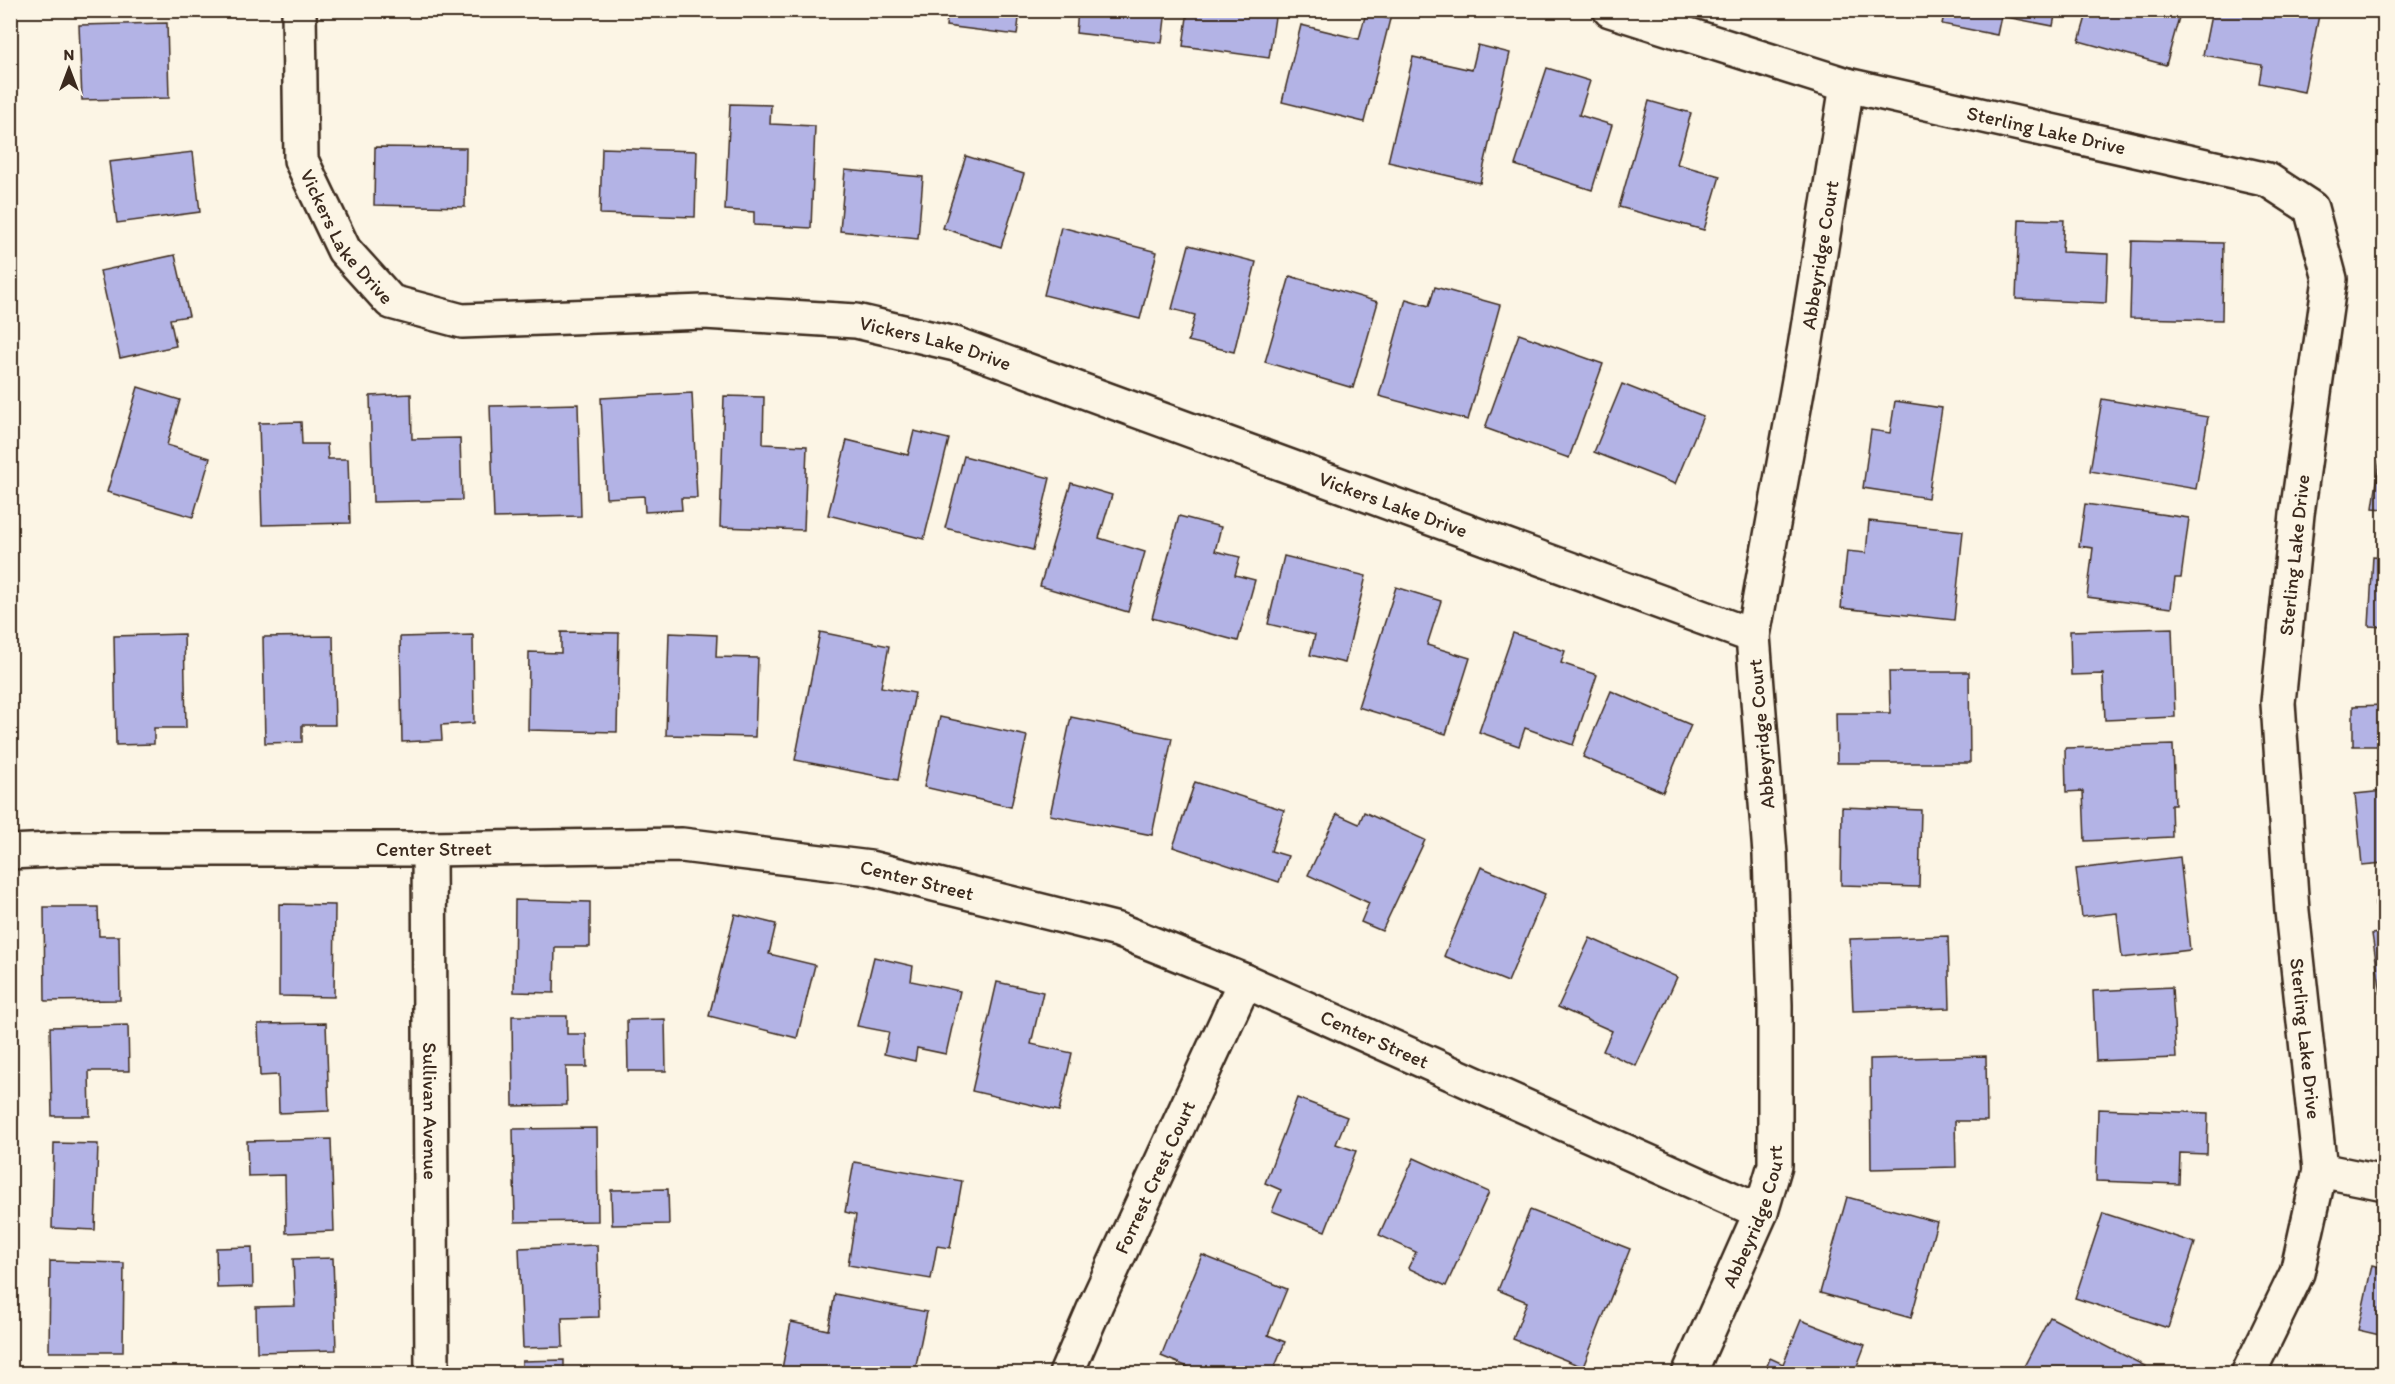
<svg xmlns="http://www.w3.org/2000/svg" width="2395" height="1384" viewBox="0 0 2395 1384" font-family="Itim,sans-serif">
<rect width="100%" height="100%" fill="#fcf5e5"/>
<filter id="ink" filterUnits="userSpaceOnUse"><feTurbulence type="fractalNoise" baseFrequency=".0167" numOctaves="2"/><feDisplacementMap in="SourceGraphic" scale="12" xChannelSelector="R" yChannelSelector="G"/><feConvolveMatrix kernelMatrix="1 2 1 2 8 2 1 2 1" color-interpolation-filters="sRGB"/></filter>
<g filter="url(#ink)">
<g fill="#b3b3e5" stroke="#3b2a1e" stroke-width="1.5">
<polygon points="948,10 1020,10 1017,35 946,26"/>
<polygon points="1078,10 1166,10 1162,43 1076,33"/>
<polygon points="1188,10 1276,10 1269,58 1183,46"/>
<polygon points="1945,10 2056,10 2053,26 2001,16 1997,35 1942,24"/>
<polygon points="2088,10 2181,10 2166,65 2079,41"/>
<polygon points="2212,10 2320,10 2304,92 2259,83 2262,65 2203,55"/>
<polygon points="1366,13 1390,19 1364,122 1282,102 1301,25 1359,39"/>
<polygon points="167,23 169,98 82,100 79,25"/>
<polygon points="1478,45 1510,53 1480,183 1388,162 1413,57 1472,70"/>
<polygon points="1547,68 1590,81 1579,115 1612,125 1592,190 1515,165"/>
<polygon points="1649,101 1691,113 1677,164 1720,176 1704,230 1619,207"/>
<polygon points="730,104 771,105 770,124 815,126 811,228 754,225 754,212 725,210"/>
<polygon points="375,147 466,148 465,207 374,205"/>
<polygon points="602,148 697,151 695,217 600,214"/>
<polygon points="193,152 200,212 117,223 109,162"/>
<polygon points="966,156 1024,174 1001,247 943,228"/>
<polygon points="845,170 923,177 918,239 840,231"/>
<polygon points="2019,219 2064,220 2062,252 2108,254 2106,303 2016,299"/>
<polygon points="1061,227 1157,252 1140,319 1044,295"/>
<polygon points="2132,241 2223,243 2222,320 2130,318"/>
<polygon points="1189,245 1256,262 1234,352 1188,341 1195,315 1172,309"/>
<polygon points="175,255 189,316 170,319 176,346 120,358 100,271"/>
<polygon points="1290,276 1378,302 1353,388 1265,362"/>
<polygon points="1435,287 1500,305 1468,420 1379,396 1406,299 1429,306"/>
<polygon points="1519,334 1603,364 1569,458 1485,428"/>
<polygon points="1622,384 1703,416 1675,484 1594,452"/>
<polygon points="138,387 180,400 167,445 210,458 193,517 107,492"/>
<polygon points="692,393 697,498 681,498 682,510 645,512 644,496 606,498 601,398"/>
<polygon points="411,394 412,439 460,438 462,500 373,502 370,396"/>
<polygon points="724,396 764,397 763,444 807,446 804,530 720,527"/>
<polygon points="2102,399 2208,417 2196,489 2090,471"/>
<polygon points="1895,401 1942,408 1928,498 1863,488 1871,430 1890,433"/>
<polygon points="578,404 581,516 494,518 490,406"/>
<polygon points="301,422 302,444 327,444 328,459 348,459 350,523 262,525 259,423"/>
<polygon points="914,431 949,439 924,539 828,515 847,440 908,455"/>
<polygon points="2384,451 2384,509 2373,508 2380,461 2383,461"/>
<polygon points="964,456 1050,478 1033,550 945,528"/>
<polygon points="1071,483 1112,495 1099,538 1145,552 1128,612 1040,586"/>
<polygon points="2085,504 2189,518 2181,578 2175,578 2171,608 2087,597 2093,548 2079,546"/>
<polygon points="1179,516 1221,527 1215,551 1240,557 1235,575 1255,580 1238,641 1152,618"/>
<polygon points="1869,521 1963,531 1954,620 1841,608 1847,551 1866,553"/>
<polygon points="1284,556 1366,576 1345,663 1310,655 1315,635 1268,624"/>
<polygon points="2373,556 2384,557 2384,627 2369,626"/>
<polygon points="1396,587 1441,601 1427,645 1470,658 1446,734 1358,707"/>
<polygon points="2172,628 2175,717 2105,720 2103,674 2071,675 2070,631"/>
<polygon points="561,632 619,633 617,732 528,730 529,652 561,653"/>
<polygon points="820,632 889,646 881,687 915,693 898,780 795,760"/>
<polygon points="669,633 717,635 716,657 758,658 755,737 666,735"/>
<polygon points="1513,633 1565,651 1561,663 1597,675 1573,745 1525,728 1519,746 1479,732"/>
<polygon points="184,634 186,728 154,728 154,744 116,745 114,636"/>
<polygon points="473,635 474,723 441,725 442,740 402,742 400,637"/>
<polygon points="333,636 335,725 302,725 302,742 265,743 263,637"/>
<polygon points="1889,672 1969,672 1970,763 1837,763 1836,713 1890,713"/>
<polygon points="1611,691 1691,725 1663,792 1583,757"/>
<polygon points="2384,705 2384,746 2353,746 2353,706"/>
<polygon points="940,717 1027,736 1011,807 924,787"/>
<polygon points="1071,717 1172,738 1152,835 1050,815"/>
<polygon points="2173,745 2175,805 2171,805 2172,837 2085,841 2083,791 2066,792 2065,748"/>
<polygon points="1195,782 1284,810 1271,851 1288,856 1279,882 1173,847"/>
<polygon points="2384,791 2384,863 2362,865 2355,794"/>
<polygon points="1842,807 1921,810 1919,887 1841,885"/>
<polygon points="1364,812 1425,840 1382,931 1361,922 1369,903 1308,875 1337,814 1359,824"/>
<polygon points="2180,857 2190,950 2122,958 2117,913 2082,917 2076,869"/>
<polygon points="1481,867 1545,894 1508,982 1444,956"/>
<polygon points="515,900 590,902 590,947 555,947 554,993 514,992"/>
<polygon points="2384,901 2384,993 2381,994 2372,934 2379,933 2375,902"/>
<polygon points="279,904 335,905 334,997 279,996"/>
<polygon points="44,907 98,907 99,936 119,936 120,1000 45,1001"/>
<polygon points="735,914 776,924 769,954 815,965 797,1038 709,1016"/>
<polygon points="1948,936 1950,1008 1853,1011 1850,939"/>
<polygon points="1590,938 1677,977 1636,1066 1603,1051 1612,1031 1558,1007"/>
<polygon points="874,957 913,966 911,981 960,991 946,1054 917,1048 915,1061 884,1054 889,1032 857,1026"/>
<polygon points="997,982 1043,992 1031,1044 1072,1053 1059,1111 972,1091"/>
<polygon points="2172,987 2176,1058 2096,1061 2093,991"/>
<polygon points="512,1016 567,1016 567,1034 586,1034 587,1067 566,1067 567,1105 513,1106"/>
<polygon points="665,1019 666,1071 628,1071 627,1020"/>
<polygon points="326,1023 329,1111 279,1113 278,1075 260,1076 258,1024"/>
<polygon points="128,1025 129,1071 89,1071 90,1116 52,1116 50,1027"/>
<polygon points="2380,1047 2384,1047 2384,1085 2379,1085"/>
<polygon points="1986,1056 1987,1121 1955,1121 1956,1167 1871,1169 1870,1059"/>
<polygon points="1297,1098 1347,1117 1336,1144 1356,1151 1325,1231 1272,1211 1281,1190 1265,1183"/>
<polygon points="2098,1109 2208,1113 2207,1154 2180,1153 2179,1184 2096,1181"/>
<polygon points="597,1128 598,1221 515,1222 513,1129"/>
<polygon points="331,1139 334,1231 286,1233 285,1175 248,1176 247,1141"/>
<polygon points="54,1143 98,1144 95,1230 52,1228"/>
<polygon points="1414,1158 1489,1192 1446,1286 1408,1268 1416,1252 1379,1235"/>
<polygon points="854,1162 962,1181 950,1248 937,1246 931,1279 848,1265 856,1215 845,1212"/>
<polygon points="668,1189 669,1224 612,1225 611,1190"/>
<polygon points="1847,1197 1937,1222 1911,1318 1820,1293"/>
<polygon points="1530,1210 1630,1249 1583,1367 1513,1339 1527,1302 1498,1290"/>
<polygon points="2103,1213 2195,1243 2168,1328 2075,1298"/>
<polygon points="597,1245 599,1317 562,1318 563,1347 523,1348 519,1248"/>
<polygon points="252,1247 253,1287 217,1288 216,1248"/>
<polygon points="1202,1255 1287,1289 1268,1335 1285,1342 1272,1374 1205,1374 1161,1356"/>
<polygon points="333,1258 336,1350 257,1352 256,1307 295,1306 293,1259"/>
<polygon points="50,1261 124,1263 123,1352 49,1352"/>
<polygon points="2372,1265 2384,1268 2384,1336 2358,1330"/>
<polygon points="835,1294 927,1312 915,1370 911,1369 910,1374 781,1374 791,1322 828,1330"/>
<polygon points="2050,1317 2145,1366 2141,1374 2020,1374"/>
<polygon points="1801,1320 1865,1345 1854,1374 1764,1374 1770,1358 1783,1364"/>
<polygon points="564,1360 564,1374 522,1374 522,1361"/>
</g>
<g fill="none" stroke-linecap="round" stroke-linejoin="round">
<defs>
<g id="street">
<path id="s1" d="M 299,10 L 301,160 L 344,250 L 391,302 L 462,321 L 704,312 L 856,321 L 955,344 L 1753,636"/>
<path id="s2" d="M 1610,10 L 1847,85 L 2268,180 L 2311,208 L 2330,279 L 2297,514 L 2278,703 L 2292,911 L 2320,1170 L 2297,1273 L 2248,1374"/>
<path id="s3" d="M 429,849 L 432,1374"/>
<path id="s4" d="M 10,852 L 72,849 L 429,849 L 682,845 L 870,868 L 1118,930 L 1245,981 L 1761,1212"/>
<polyline points="2320,1170 2384,1183"/>
<path id="s5" d="M 1066,1374 L 1097,1302 L 1245,981"/>
<path id="s6" d="M 1689,1374 L 1761,1212 L 1775,1165 L 1775,1005 L 1770,854 L 1753,636 L 1805,347 L 1847,85"/>
</g>
</defs>
<use href="#street" stroke="#3b2a1e" stroke-width="38"/>
<use href="#street" stroke="#fcf5e5" stroke-width="33"/>
</g>
</g>
<g text-anchor="middle" stroke-width="4.5" stroke-linejoin="round" paint-order="stroke">
<g font-size="20" fill="#3b2a1e" stroke="#fcf5e5">
<text dy="7" stroke="none"><textPath href="#s2" startOffset="453">Sterling Lake Drive</textPath></text>
<text dy="7" stroke="none"><textPath href="#s1" startOffset="240">Vickers Lake Drive</textPath></text>
<text dy="7" stroke="none"><textPath href="#s6" startOffset="1143">Abbeyridge Court</textPath></text>
<text dy="7" stroke="none"><textPath href="#s1" startOffset="870">Vickers Lake Drive</textPath></text>
<text dy="7" stroke="none"><textPath href="#s1" startOffset="1356">Vickers Lake Drive</textPath></text>
<text transform="translate(2294 555) rotate(-84)" y="7">Sterling Lake Drive</text>
<text transform="translate(1761 734) rotate(-95)" y="7">Abbeyridge Court</text>
<text dy="7" stroke="none"><textPath href="#s4" startOffset="424">Center Street</textPath></text>
<text dy="7" stroke="none"><textPath href="#s4" startOffset="910">Center Street</textPath></text>
<text dy="7" stroke="none"><textPath href="#s4" startOffset="1396">Center Street</textPath></text>
<text dy="7" stroke="none"><textPath href="#s2" startOffset="1569">Sterling Lake Drive</textPath></text>
<text dy="7" stroke="none"><textPath href="#s3" startOffset="262">Sullivan Avenue</textPath></text>
<text dy="7" stroke="none"><textPath href="#s5" startOffset="216">Forrest Crest Court</textPath></text>
<text dy="7" stroke="none"><textPath href="#s6" startOffset="171">Abbeyridge Court</textPath></text>
</g>
</g>
<rect width="2395" height="1384" fill="none" stroke="#fcf5e5" stroke-width="36"/>
<rect x="18" y="18" width="2359" height="1348" fill="none" stroke="#3b2a1e" stroke-width="2" filter="url(#ink)"/>
<g transform="translate(69 69)" stroke="#fcf5e5" stroke-width="4.5" paint-order="stroke">
<path d="M0-4.5L10 22L0 15L-10 22Z" fill="#3b2a1e"/>
<text y="-9" font-size="16" font-weight="bold" text-anchor="middle" fill="#3b2a1e">N</text>
</g>
</svg>
